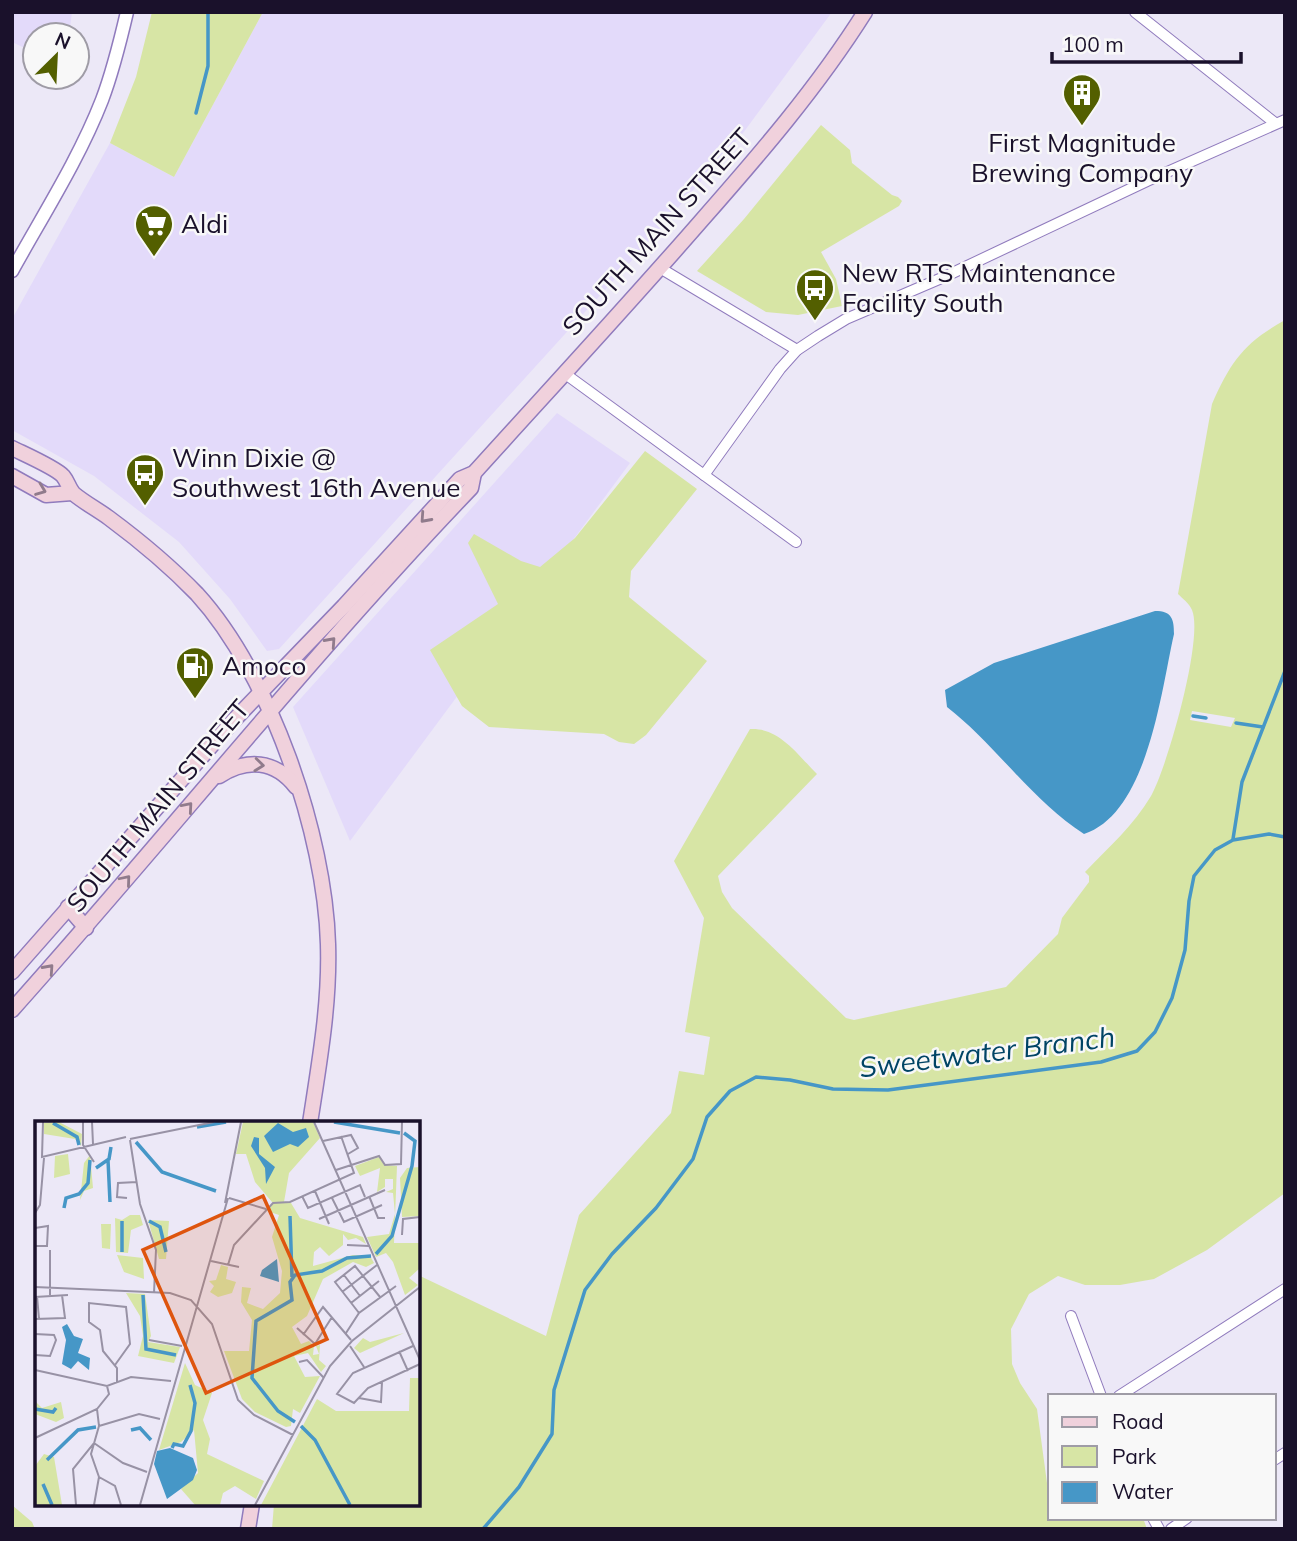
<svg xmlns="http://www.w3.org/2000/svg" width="1297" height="1541" viewBox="0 0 1297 1541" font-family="Mulish,sans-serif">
<rect width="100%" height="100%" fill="#ece8f7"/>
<g fill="#e3dafa">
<polygon points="12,12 72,12 69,35 35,35 35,53 12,42"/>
<polygon points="263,12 832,12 743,133 634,258 279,649 267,651 230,599 179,542 94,476 12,430 12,319 110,143 174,177"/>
<polygon points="557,413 630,463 350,841 293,707"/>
</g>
<g fill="#d7e5a5" fill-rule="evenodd">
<polygon points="152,12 263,12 174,177 110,143 136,77"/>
<polygon points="821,125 850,150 852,163 892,195 898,197 902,201 899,206 821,252 836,279 842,306 798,315 766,312 697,271 744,219"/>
<path d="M 1285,320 L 1285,1193 L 1207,1250 L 1154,1279 L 1120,1285 L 1085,1285 L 1058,1276 L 1029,1294 L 1011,1329 L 1012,1364 L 1020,1383 L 1037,1409 L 1047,1483 L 1050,1485 L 1050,1518 L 1143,1518 L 1147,1529 L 272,1529 L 274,1504 L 418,1504 L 418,1275 L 546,1336 L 579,1215 L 671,1113 L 679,1071 L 704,1075 L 710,1037 L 685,1032 L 704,918 L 674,861 L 750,729 C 779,727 798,755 817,774 L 718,876 L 722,892 L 732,908 L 846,1018 L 854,1020 L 1006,987 L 1058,934 L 1062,918 L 1089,882 L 1089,876 L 1085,872 C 1108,848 1134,825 1151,796 C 1167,768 1204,638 1192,610 C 1189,603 1183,599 1178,594 L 1212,404 C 1231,361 1244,343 1285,320 ZM 1192,711 L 1235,718 L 1231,727 L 1190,720 Z"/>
<polygon points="645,451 697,489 631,571 629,597 707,661 646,735 634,744 619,742 604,734 489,727 462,706 430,650 498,604 468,543 474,534 521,561 540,567 575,538"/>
<polygon points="12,1505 32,1522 35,1529 12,1529"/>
</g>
<path fill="#4697c7" d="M 1155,611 C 1172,611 1174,619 1174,634 C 1161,691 1148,813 1084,834 C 1031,800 996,745 947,707 L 945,690 L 994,663 Z"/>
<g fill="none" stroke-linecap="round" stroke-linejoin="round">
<g stroke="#4697c7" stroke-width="3.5">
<polyline points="196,113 208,66 208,12"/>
<polyline points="1193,716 1206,718"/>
<polyline points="1236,723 1263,727"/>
<polyline points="1233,839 1242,782 1285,671"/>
<polyline points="483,1529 519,1487 552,1434 554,1390 585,1290 612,1254 656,1208 693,1159 707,1117 730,1091 756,1077 790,1080 833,1089 888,1090 1101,1062 1137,1051 1155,1032 1172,998 1185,950 1189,901 1194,876 1215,850 1233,840 1269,834 1285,837"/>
</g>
<defs>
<g id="minor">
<polyline points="1135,12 1275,123"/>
<polyline points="660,268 797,350"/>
<polyline points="564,373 796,542"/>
<polyline points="704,475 780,369 797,350 818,336 846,319 944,277 1147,181 1285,120"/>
<polyline points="1071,1316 1101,1396"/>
<polyline points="1119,1396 1285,1289"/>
<polyline points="1274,1460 1285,1453"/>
<polyline points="1153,1518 1159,1529"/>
<polyline points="1171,1529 1187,1518"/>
</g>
<path id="tertiary" d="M 12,271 C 43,215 79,159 102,100 C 113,71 120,42 127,12"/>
<g id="secondary">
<path d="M 12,448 C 24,454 56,468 63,476 C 68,482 69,489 74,494 C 85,503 98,510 109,518 C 140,541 170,566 197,594 C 271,675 325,835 328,944 C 330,1004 319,1064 310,1123"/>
<polyline points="12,476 46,495 72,493"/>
<path d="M 219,776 C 247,758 275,760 296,787"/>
<polyline points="68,907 86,928"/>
<path d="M 12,972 L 234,720 L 344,606 L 460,479 L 474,473 C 550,389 627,306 701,221 C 760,154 817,88 865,12"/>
<path d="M 12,1010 C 167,837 311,655 471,488 L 474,473"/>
<polyline points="248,1529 252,1504"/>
</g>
</defs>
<use href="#minor" stroke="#907bbd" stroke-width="12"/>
<use href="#tertiary" stroke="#907bbd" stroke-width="15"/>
<use href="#secondary" stroke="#907bbd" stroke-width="17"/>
<use href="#minor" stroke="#fff" stroke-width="10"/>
<use href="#tertiary" stroke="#fff" stroke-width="12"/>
<use href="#secondary" stroke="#f0d1dc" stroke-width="14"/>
</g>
<defs><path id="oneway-chevron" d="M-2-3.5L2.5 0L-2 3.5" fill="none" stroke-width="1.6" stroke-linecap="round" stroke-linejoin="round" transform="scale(1.75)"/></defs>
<g stroke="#907b8c">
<use href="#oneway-chevron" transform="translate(41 490) rotate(21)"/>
<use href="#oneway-chevron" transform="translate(425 518) rotate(132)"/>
<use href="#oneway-chevron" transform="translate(331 642) rotate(-48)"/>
<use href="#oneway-chevron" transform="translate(259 765) rotate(6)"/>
<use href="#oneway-chevron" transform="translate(188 807) rotate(-49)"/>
<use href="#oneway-chevron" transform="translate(126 880) rotate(-50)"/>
<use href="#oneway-chevron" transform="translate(49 969) rotate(-48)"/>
</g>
<defs>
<symbol id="building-pin" viewBox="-11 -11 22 30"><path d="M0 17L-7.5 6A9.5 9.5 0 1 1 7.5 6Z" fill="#535f00" stroke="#f8f8f8"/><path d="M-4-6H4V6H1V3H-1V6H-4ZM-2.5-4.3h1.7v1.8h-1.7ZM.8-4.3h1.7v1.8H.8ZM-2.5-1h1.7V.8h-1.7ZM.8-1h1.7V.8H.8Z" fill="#fff"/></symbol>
<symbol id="supermarket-pin" viewBox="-11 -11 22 30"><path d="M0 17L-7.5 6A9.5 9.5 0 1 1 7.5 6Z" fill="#535f00" stroke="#f8f8f8"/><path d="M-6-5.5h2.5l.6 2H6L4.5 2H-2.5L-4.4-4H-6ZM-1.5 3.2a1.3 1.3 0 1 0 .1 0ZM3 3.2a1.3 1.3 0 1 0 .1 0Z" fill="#fff"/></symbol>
<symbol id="bus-pin" viewBox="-11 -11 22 30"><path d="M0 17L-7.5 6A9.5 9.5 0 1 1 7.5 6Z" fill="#535f00" stroke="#f8f8f8"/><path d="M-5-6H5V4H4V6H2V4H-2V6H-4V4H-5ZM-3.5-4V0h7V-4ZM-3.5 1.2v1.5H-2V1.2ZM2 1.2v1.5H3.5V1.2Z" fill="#fff"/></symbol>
<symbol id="fuel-pin" viewBox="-11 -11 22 30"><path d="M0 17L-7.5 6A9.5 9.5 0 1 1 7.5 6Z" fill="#535f00" stroke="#f8f8f8"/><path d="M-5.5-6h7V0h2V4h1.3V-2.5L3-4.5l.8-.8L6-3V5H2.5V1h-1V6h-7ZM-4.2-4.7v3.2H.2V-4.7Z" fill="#fff"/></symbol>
</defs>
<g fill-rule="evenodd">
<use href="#building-pin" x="1060" y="71" width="44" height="60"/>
<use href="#supermarket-pin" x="132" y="202" width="44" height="60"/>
<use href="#bus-pin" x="793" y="266" width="44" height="60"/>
<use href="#bus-pin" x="123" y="451" width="44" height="60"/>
<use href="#fuel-pin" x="173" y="644" width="44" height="60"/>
</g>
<g text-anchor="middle" stroke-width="5" stroke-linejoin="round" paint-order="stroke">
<g font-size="26" fill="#1a112b" stroke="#f8f8f8" text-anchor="start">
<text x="1082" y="152" text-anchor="middle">First Magnitude<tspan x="1082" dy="30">Brewing Company</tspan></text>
<text x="181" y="233">Aldi</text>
<text x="842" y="282">New RTS Maintenance<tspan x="842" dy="30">Facility South</tspan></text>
<text x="172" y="467">Winn Dixie @<tspan x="172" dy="30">Southwest 16th Avenue</tspan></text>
<text x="222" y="675">Amoco</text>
</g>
<g font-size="26" fill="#1a112b" stroke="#f8f8f8">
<text transform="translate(657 232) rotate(-48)" y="9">SOUTH MAIN STREET</text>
<text transform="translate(158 806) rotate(-50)" y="9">SOUTH MAIN STREET</text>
</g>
<g font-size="28" font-style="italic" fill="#004465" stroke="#f8f8f8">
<text transform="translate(987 1052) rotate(-7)" y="10">Sweetwater Branch</text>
</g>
</g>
<g transform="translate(35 1121)">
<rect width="385" height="385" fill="#ece8f7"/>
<path d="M 24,1 L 47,13 L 46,25 L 40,18 L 9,13 L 9,2 ZM 208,1 L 278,1 L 285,17 L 254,52 L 249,81 L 237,81 L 220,61 L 211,33 L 201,33 ZM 33,33 L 35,53 L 19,57 L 20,35 ZM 55,34 L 58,67 L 49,70 L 45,79 L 49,42 ZM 344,36 L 349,44 L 362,45 L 359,122 L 385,122 L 385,147 L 374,157 L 383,164 L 370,174 L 358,141 L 351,132 L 341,136 L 332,116 L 354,113 L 360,93 L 358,72 L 351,71 L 358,68 L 358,58 L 350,58 L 350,66 L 342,71 L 345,47 L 325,55 L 320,45 ZM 385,46 L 385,95 L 367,96 L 365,57 L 372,47 ZM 238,82 L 256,82 L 265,97 L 328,116 L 331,123 L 321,117 L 313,119 L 308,113 L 308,124 L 294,135 L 285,126 L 279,131 L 278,145 L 318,134 L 335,135 L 339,142 L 331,146 L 318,141 L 288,158 L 272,195 L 257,206 L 266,223 L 274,220 L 279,225 L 278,234 L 284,233 L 281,225 L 285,224 L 284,239 L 291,245 L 286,251 L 273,232 L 259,235 L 270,256 L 285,255 L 265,292 L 258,288 L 256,305 L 251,306 L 220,291 L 207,278 L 189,230 L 214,230 L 217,199 L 206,181 L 207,166 L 216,167 L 212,182 L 228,188 L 245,172 L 247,150 L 237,116 L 244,94 L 232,90 ZM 95,94 L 105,94 L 108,104 L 96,109 L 93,132 L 81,131 L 80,97 L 87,99 ZM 113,99 L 134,100 L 131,138 L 124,138 ZM 66,103 L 76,103 L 75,128 L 67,127 ZM 82,134 L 108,137 L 109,158 L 89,151 ZM 186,144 L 193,146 L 191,158 L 201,161 L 197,172 L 183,176 L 175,171 L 179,165 L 174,160 L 181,159 ZM 91,172 L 110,173 L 116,215 L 113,221 L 145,226 L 139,242 L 103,235 L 108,215 L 105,195 ZM 369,212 L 325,232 L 319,227 L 328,217 L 335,221 ZM 150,242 L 160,264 L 177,272 L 168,299 L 175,318 L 172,333 L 229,360 L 221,378 L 200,365 L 188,372 L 185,384 L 160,384 L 146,368 L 163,352 L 159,309 L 146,321 L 124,329 ZM 375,257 L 385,257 L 385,384 L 226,384 L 282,278 L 301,290 L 374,290 ZM 0,280 L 7,287 L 26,281 L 29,297 L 21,301 L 0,293 ZM 9,333 L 19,336 L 27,384 L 0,384 L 0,345 Z" fill="#d7e5a5"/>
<path d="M 243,2 L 258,11 L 271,7 L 274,16 L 263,26 L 255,23 L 238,31 L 229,15 ZM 219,16 L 224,17 L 224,33 L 240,46 L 231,63 L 230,47 L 216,25 ZM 242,138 L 244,161 L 225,155 L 227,149 ZM 32,203 L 39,215 L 48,218 L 43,232 L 55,237 L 54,249 L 43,240 L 36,248 L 27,243 L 31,219 L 27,206 ZM 135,327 L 158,337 L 162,349 L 158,359 L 132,378 L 119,343 L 122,330 Z" fill="#4697c7"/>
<path fill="none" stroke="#4697c7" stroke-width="3.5" d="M 299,1 L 365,12M 18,2 L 42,16 L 44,24M 162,6 L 191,1M 101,21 L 127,51 L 181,70M 73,39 L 75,81M 61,47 L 74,38 L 76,26M 29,87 L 31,77 L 44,73 L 53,62 L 55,39M 255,95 L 257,156M 114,100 L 125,106 L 131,131M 87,131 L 87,100M 341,133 L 357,115 L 377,45 L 380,20 L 369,12M 108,174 L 111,228 L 141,234M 0,288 L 18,291 L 21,287M 260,301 L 243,290 L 217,257 L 221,200 L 257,179 L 255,161 L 260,154 L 287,150 L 312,137 L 336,135M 266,305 L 280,319 L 315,384M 96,309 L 105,307 L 116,319M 137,327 L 139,323 L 148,325 L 156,310 L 160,282 L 155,264M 12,339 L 43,309 L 61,306M 8,363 L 17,384"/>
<path fill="none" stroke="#9892a5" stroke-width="2" d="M 8,1 L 7,36 L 91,16M 48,1 L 48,24 L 59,41M 57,1 L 58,23M 279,1 L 385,239M 95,18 L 179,1M 95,19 L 105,83 L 121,129 L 119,172M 288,20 L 316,14 L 323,27 L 313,33M 301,49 L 344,35 L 350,44 L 366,43 L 367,1M 280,70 L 294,103M 267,75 L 273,87 L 325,64 L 330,76M 334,75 L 343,97 L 350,97M 92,77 L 82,76 L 83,62 L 102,61M 194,77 L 231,88M 297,77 L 309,101 L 347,84M 190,82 L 206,1M 0,92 L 5,84 L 9,37M 284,98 L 350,69M 0,107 L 13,105 L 12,125 L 0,125M 367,114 L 368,98 L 385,96M 312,124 L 334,125M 176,140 L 204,146M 193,144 L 199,124 L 238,82 L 255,81 L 319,52 L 306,15M 309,154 L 325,175M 0,166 L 135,172 L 156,179 L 177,203 L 203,279 L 219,294 L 258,314M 307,171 L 342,144M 15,174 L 15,129M 2,175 L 4,198M 0,176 L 33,174M 316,182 L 344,160M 324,192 L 300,161 L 320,145 L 345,176M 0,198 L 30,197 L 27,174M 262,207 L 280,223 L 297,196M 311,212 L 324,192 L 361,165M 0,213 L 19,214 L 21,219 L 15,235 L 0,234M 268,214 L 288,186 L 316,219M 114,219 L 147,225M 315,225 L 329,246M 378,225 L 318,252 L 302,273 L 319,282 L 333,267 L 385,243M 364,230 L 373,250M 264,241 L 272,239 L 289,257M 80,244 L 95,223 L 91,186 L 54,182 L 54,201 L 65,209 L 68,230 L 82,247 L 82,261M 0,249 L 72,265 L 96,256 L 136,260M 324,277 L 346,281 L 347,261M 64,305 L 104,293 L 125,298M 0,317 L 62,288 L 74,273 L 72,265M 64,356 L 80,365 L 86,384M 41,384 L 38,348 L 59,322 L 88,342 L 112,351M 59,384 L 64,356 L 56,333 L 64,305 L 62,288M 105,384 L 193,77M 220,384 L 295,245 L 317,220 L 385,166"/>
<path fill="#de550e" fill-opacity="0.15" stroke="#de550e" stroke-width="3.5" d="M 228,75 L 292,218 L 171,272 L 108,129 Z"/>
<rect width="385" height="385" fill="none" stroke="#1a112b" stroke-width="3.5"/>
</g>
<rect width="1297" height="1541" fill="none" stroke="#1a112b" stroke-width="28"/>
<rect x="1048" y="1394" width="228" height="126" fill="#f8f8f8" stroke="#9f9ca6" stroke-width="2"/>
<rect x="1062" y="1417" width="35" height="10" fill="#f0d1dc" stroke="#9f9ca6" stroke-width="2"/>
<text x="1112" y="1429" font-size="21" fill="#1a112b">Road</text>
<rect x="1062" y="1446" width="35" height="21" fill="#d7e5a5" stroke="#9f9ca6" stroke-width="2"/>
<text x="1112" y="1464" font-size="21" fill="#1a112b">Park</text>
<rect x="1062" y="1482" width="35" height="21" fill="#4697c7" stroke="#9f9ca6" stroke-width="2"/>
<text x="1112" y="1499" font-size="21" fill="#1a112b">Water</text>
<g transform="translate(56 56) rotate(24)"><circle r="33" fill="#f8f8f8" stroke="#9f9ca6" stroke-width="2"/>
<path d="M0-5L12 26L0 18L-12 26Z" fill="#535f00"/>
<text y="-10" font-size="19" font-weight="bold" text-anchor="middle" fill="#1a112b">N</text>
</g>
<path d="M1052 52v10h189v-10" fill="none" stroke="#1a112b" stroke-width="3.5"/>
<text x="1062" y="52" font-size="21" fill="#1a112b" stroke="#f8f8f8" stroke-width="5" paint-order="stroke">100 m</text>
</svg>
